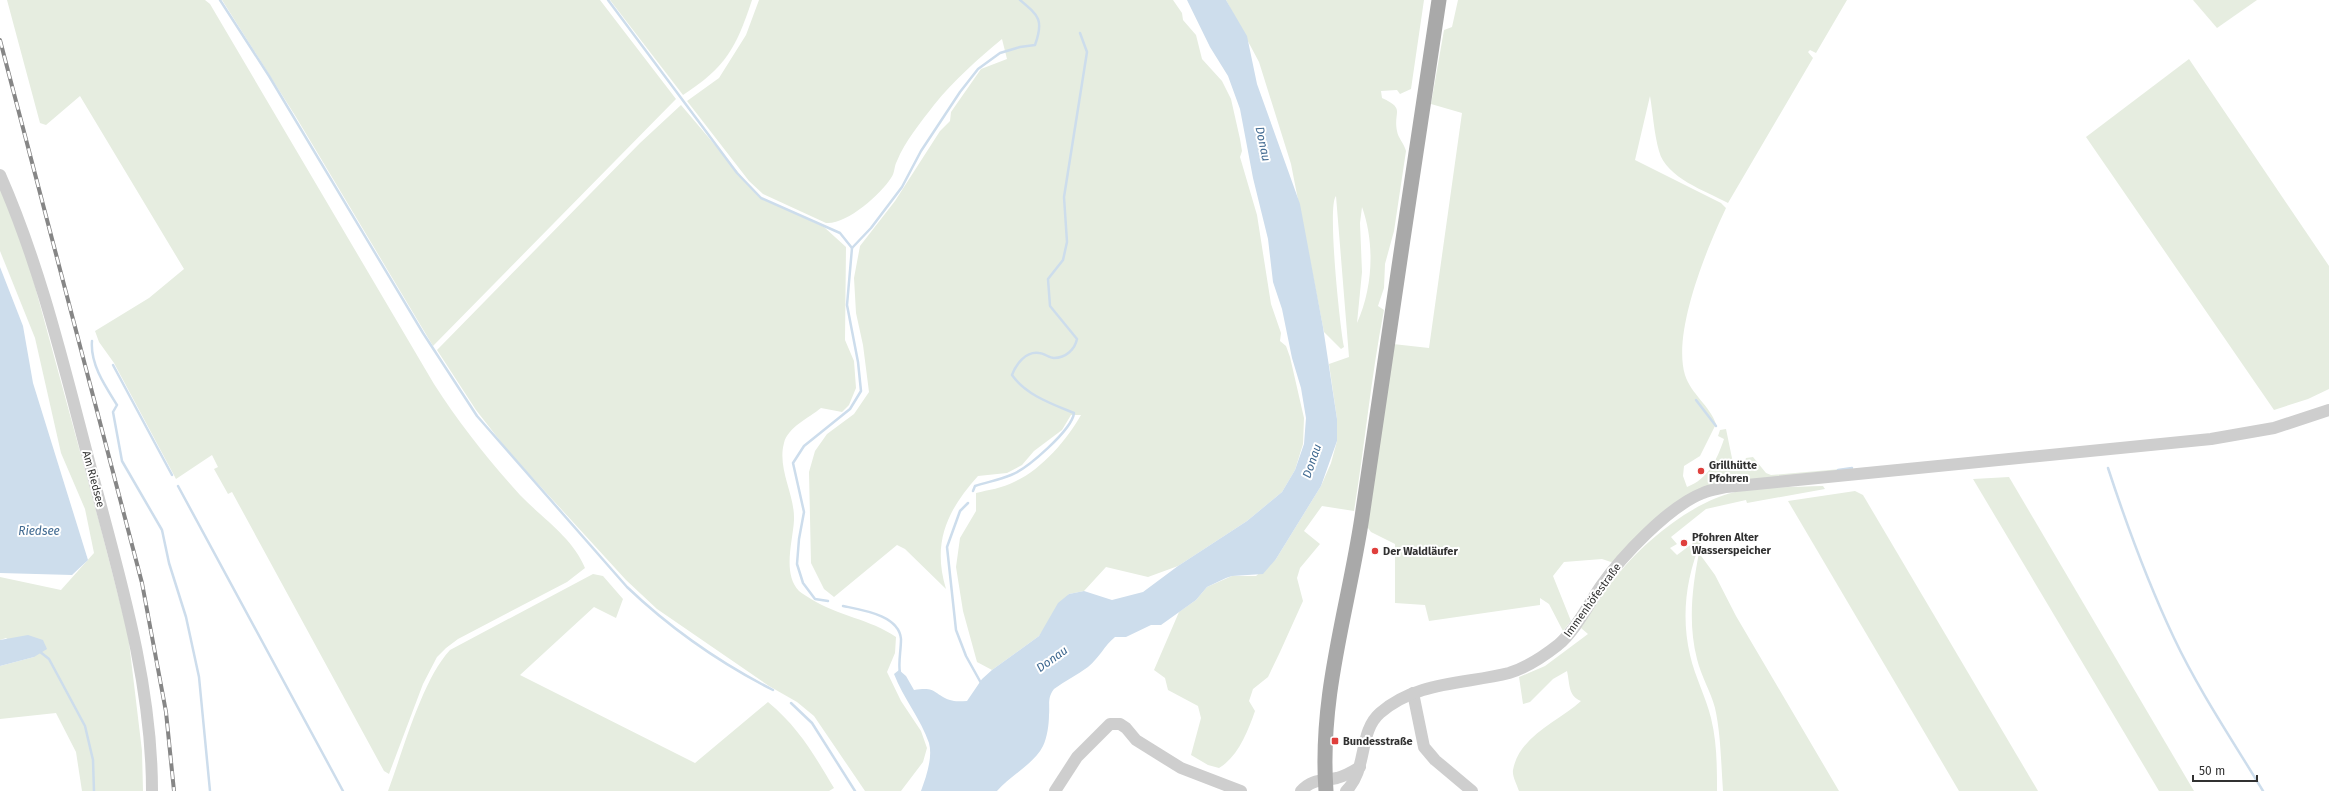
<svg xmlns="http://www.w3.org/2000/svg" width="2329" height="791" viewBox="0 0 2329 791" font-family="'Fira Sans',sans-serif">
<rect width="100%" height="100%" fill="#fff"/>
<g fill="#e6ede0" fill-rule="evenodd">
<path d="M 7,0 L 205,0 L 210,4 L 434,384 C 459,423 489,461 520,495 C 542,518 573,538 585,568 L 567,582 L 458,639 L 446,648 L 437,657 L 423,684 L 389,774 L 384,771 L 232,492 L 228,494 L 214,469 L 218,467 L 212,455 L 176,479 L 114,363 L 99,342 L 95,331 L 149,298 L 184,269 L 80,96 L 46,125 L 40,123 Z"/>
<polygon points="222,0 600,0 676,99 433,346 296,117"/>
<path d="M 610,0 L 752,0 C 736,48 726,67 683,95 Z"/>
<path d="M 759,0 L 1173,0 L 1182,13 L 1183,20 L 1196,35 L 1202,59 L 1222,81 L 1231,99 L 1240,139 L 1242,151 L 1240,157 L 1257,215 L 1271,304 L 1281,333 L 1280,341 L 1286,346 L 1290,357 L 1304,418 L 1303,444 L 1295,470 L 1282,492 L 1247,521 L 1178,566 L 1148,577 L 1106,567 L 1084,591 L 1069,594 L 1039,636 L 992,670 L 977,662 L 963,611 L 956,567 L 960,538 L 976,511 L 976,493 C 988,490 1003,488 1014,482 C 1041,470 1067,440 1081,415 L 1071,415 L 1062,430 L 1034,451 L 1022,465 L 1007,473 L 978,476 C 947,510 932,543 946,589 L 905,549 L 897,545 L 834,597 L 824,589 L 811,563 L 809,472 L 815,451 L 827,434 L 854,414 L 869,392 L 863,345 L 856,313 L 854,278 L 860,246 L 895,201 L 940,131 L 950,121 L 951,112 L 981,69 L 1007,59 L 1002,39 C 978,59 954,80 934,105 C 921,122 905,141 897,161 C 894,166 895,173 891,178 C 880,195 846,225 826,223 L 763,194 L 749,181 L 687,101 L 719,78 L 746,35 Z"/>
<path d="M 1226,0 L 1424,0 L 1411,89 L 1400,94 L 1397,90 L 1381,91 L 1382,98 C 1406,109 1393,111 1397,131 C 1398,138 1404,143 1406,151 L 1394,231 L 1385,264 L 1384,288 L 1378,306 L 1384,310 C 1371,377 1365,444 1354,511 L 1322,506 L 1304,531 L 1320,544 L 1300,568 L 1297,578 L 1303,601 L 1280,652 L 1268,677 L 1253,689 L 1249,701 L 1255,711 C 1248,731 1238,757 1219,768 L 1208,765 L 1191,755 L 1201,718 L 1198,706 L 1168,690 L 1165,678 L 1154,670 L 1179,612 L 1196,600 L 1207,587 L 1232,576 L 1256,576 L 1276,559 L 1321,486 L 1331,463 L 1337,441 L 1337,419 L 1329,364 L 1349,357 L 1336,196 C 1327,205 1340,328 1344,347 L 1341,349 L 1324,332 L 1291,164 L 1259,62 ZM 1362,207 C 1375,243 1373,288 1357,323 L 1362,272 L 1360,223 Z"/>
<path d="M 1458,0 L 1847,0 L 1816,53 L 1810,50 L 1808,52 L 1813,58 L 1728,203 C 1706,191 1666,178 1659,151 C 1654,133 1653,114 1650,96 L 1635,160 L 1721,203 L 1726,208 C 1707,248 1672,332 1685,375 C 1691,394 1710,406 1716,424 L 1700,456 L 1684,466 L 1683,476 L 1687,487 C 1708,479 1717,460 1724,439 L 1718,436 L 1720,430 L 1726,429 L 1733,463 L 1730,468 L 1737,471 L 1743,465 L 1746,458 L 1753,457 L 1766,473 L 1771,475 L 1852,468 L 1846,473 L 1702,490 L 1614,563 L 1602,559 L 1564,562 L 1553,576 L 1571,621 L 1563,631 L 1549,604 L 1540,598 L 1540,605 L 1429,621 L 1425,605 L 1395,603 L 1395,544 L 1371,532 L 1365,524 L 1393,344 L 1429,348 L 1462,113 L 1431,104 L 1444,30 L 1452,27 Z"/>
<polygon points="2193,0 2257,0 2217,28"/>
<polygon points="2189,59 2329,266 2329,389 2308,399 2274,410 2086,137"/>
<path d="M 681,105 L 759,197 L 824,227 L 846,247 L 845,340 L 854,361 L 856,388 L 849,405 L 842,412 L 821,408 C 809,418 788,427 784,443 C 777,469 795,494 794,520 C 793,541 782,573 799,591 C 802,594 807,596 811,599 C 838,616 870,619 896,637 L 895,653 L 887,672 L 901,701 L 921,731 L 927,748 L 923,762 L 901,791 L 865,791 L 814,716 L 797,702 L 769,686 L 657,609 L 626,580 L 508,451 L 476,410 L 437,350 L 640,143 Z"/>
<polygon points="0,184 24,246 100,525 128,634 142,751 143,791 82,791 76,752 56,713 0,719 0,666 34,657 6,638 0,640 0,577 61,590 94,553 85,509 61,453 35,338 0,251"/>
<polygon points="2009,477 2194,791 2159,791 1973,479"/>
<path d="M 1823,486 L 1825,489 L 1747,503 L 1746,500 L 1706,509 L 1671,537 L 1677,544 L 1670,548 L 1677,555 L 1693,543 L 1692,539 L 1701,542 C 1686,577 1681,617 1690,655 C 1695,677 1706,697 1711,718 C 1717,742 1717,767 1717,791 L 1519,791 C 1517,785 1512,776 1513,770 C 1519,736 1559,721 1581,701 C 1568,696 1570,684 1567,671 L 1553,679 L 1530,702 L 1523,704 L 1519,677 L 1545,666 L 1588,634 L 1581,628 C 1592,611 1602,594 1615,578 C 1643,542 1695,499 1740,491 C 1767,487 1796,487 1823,486 Z"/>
<polygon points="1855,491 1863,495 2038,791 1959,791 1788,501"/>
<path d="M 1699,553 L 1715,575 L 1736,616 L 1839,791 L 1723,791 C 1721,764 1721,735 1715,708 C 1711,692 1701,676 1697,659 C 1688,624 1692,588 1699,553 Z"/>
<path d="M 593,574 L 603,576 L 623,599 L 616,618 L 594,607 L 520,675 L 695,763 L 768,702 C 799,728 813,753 834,788 L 829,791 L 388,791 C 403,751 422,680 450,650 Z"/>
</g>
<g fill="#cdddec">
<path d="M 1187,0 L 1226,0 L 1247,36 L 1257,84 L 1300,204 L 1323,327 L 1337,419 L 1337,441 L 1321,486 L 1276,559 L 1263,574 L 1232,576 L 1226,578 L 1207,587 L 1196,600 L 1161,625 L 1151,625 L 1126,637 L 1115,637 C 1104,646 1100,657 1088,667 C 1077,675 1065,681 1054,689 C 1047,698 1050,705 1049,715 C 1049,724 1047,738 1043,746 C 1034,764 1011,775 997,791 L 921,791 C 926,777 933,758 929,743 C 921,719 903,698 894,674 L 899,670 L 906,676 L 914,690 C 937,686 933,694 950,700 C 955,702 962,701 967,701 L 982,679 L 992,670 L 1039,636 L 1058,603 L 1069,594 L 1084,591 L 1112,600 L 1143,592 L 1178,566 L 1247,521 L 1282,492 L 1295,470 L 1304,444 L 1306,418 L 1301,388 L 1292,358 L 1282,309 L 1273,282 L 1268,239 L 1253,178 L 1240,109 L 1228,76 L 1210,47 Z"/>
<polygon points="0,267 23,326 33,383 88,560 72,575 0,573"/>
<polygon points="28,635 43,640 47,649 34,657 0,666 0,640"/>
</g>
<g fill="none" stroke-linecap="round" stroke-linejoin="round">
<g stroke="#cdddec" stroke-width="2.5">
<path d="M 220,0 L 269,76 L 423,333 L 477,416 L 627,587 C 670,628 720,663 773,690"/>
<polyline points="608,0 737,173 761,198 840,233 852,248"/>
<path d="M 92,341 C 90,364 105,386 117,405 L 113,412 L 122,461 L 162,530 L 169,563 L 186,617 L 199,677 L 210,791"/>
<polyline points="113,365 172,475"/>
<polyline points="1696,400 1716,426"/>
<path d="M 2108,468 C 2127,526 2148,583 2174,638 C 2199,691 2233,741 2263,791"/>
<polyline points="1838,470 1852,468"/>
<polyline points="178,486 343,791"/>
<path d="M 973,491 L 975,486 C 987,482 999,480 1011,475 C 1027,469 1072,430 1074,413 C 1052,404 1026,395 1012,375 C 1016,364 1026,351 1039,353 C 1044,353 1049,358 1054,358 C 1066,358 1075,349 1077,339 L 1050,306 L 1048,279 L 1063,260 L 1067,242 L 1064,197 L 1087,52 L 1080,33"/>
<polyline points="968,503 960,511 947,547 956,630 966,656 981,683"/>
<path d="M 828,601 L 815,599 L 803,583 L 797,564 L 799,539 L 804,512 L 793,463 L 804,446 L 850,409 L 861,391 L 858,362 L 847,305 L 852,248 L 871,228 L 902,187 L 921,151 L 960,92 L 978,69 L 1000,53 L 1020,47 L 1035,45 C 1044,20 1039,16 1020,0"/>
<path d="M 843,606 C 862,610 899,615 901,639 C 901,651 898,663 900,673"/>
<polyline points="39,651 49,659 85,726 93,760 94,791"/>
<polyline points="791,703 812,723 855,791"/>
</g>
<g stroke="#cecece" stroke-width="12">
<path d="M 0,175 C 41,268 64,367 90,465 C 118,572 152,680 152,791"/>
<polyline points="1413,693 1424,747 1435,760 1472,791"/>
<polyline points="1055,791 1077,757 1110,724 1120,724 1126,728 1136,740 1181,768 1241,791"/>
<path d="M 1301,791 C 1312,779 1322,781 1337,778 C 1345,776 1352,772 1360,767"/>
<path d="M 1346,791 C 1368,770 1358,732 1380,713 C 1416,681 1466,684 1509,673 C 1526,668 1544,656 1558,645 C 1576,630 1588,605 1601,586 C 1621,557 1669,506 1703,493 C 1710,490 1718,489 1726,487 L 2211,439 L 2274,428 L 2329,410"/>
</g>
<path stroke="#a9a9a9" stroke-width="15" d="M 1326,791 C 1319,695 1348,610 1362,517 C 1387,345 1413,172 1439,0"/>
<defs>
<polyline id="rail" points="0,40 142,583 166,712 174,791"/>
</defs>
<use href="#rail" stroke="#868686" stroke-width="4"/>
<use href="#rail" stroke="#fff" stroke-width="2.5" stroke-dasharray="8" stroke-linecap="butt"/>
</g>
<g fill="#df3f3c" stroke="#fff" stroke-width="1.5">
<circle cx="1701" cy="471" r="4"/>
<circle cx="1684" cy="543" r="4"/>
<circle cx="1375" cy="551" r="4"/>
<rect x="1331" y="737" width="8" height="8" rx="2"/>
</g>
<g text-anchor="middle" stroke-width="4" stroke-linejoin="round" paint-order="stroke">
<g font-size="11" font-weight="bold" fill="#313131" stroke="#fff" text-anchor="start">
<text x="1709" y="469">Grillhütte<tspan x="1709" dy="13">Pfohren</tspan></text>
<text x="1692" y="541">Pfohren Alter<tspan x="1692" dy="13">Wasserspeicher</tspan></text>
<text x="1383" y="555">Der Waldläufer</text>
<text x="1343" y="745">Bundesstraße</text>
</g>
<g font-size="11" fill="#313131" stroke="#fff">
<text transform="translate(94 479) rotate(75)" y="4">Am Riedsee</text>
<text transform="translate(1592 600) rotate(-54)" y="4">Immenhöfestraße</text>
</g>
<g font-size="12" font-style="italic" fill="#416a91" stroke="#fff">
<text transform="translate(1263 144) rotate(78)" y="4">Donau</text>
<text transform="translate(1312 461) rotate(-71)" y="4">Donau</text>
<text x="39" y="535">Riedsee</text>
<text transform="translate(1052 659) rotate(-36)" y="4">Donau</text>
</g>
</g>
<path d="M2193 775v6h64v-6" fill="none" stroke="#313131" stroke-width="2"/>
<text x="2199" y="775" font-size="12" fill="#313131" stroke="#ffffff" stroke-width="3" paint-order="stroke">50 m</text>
</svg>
